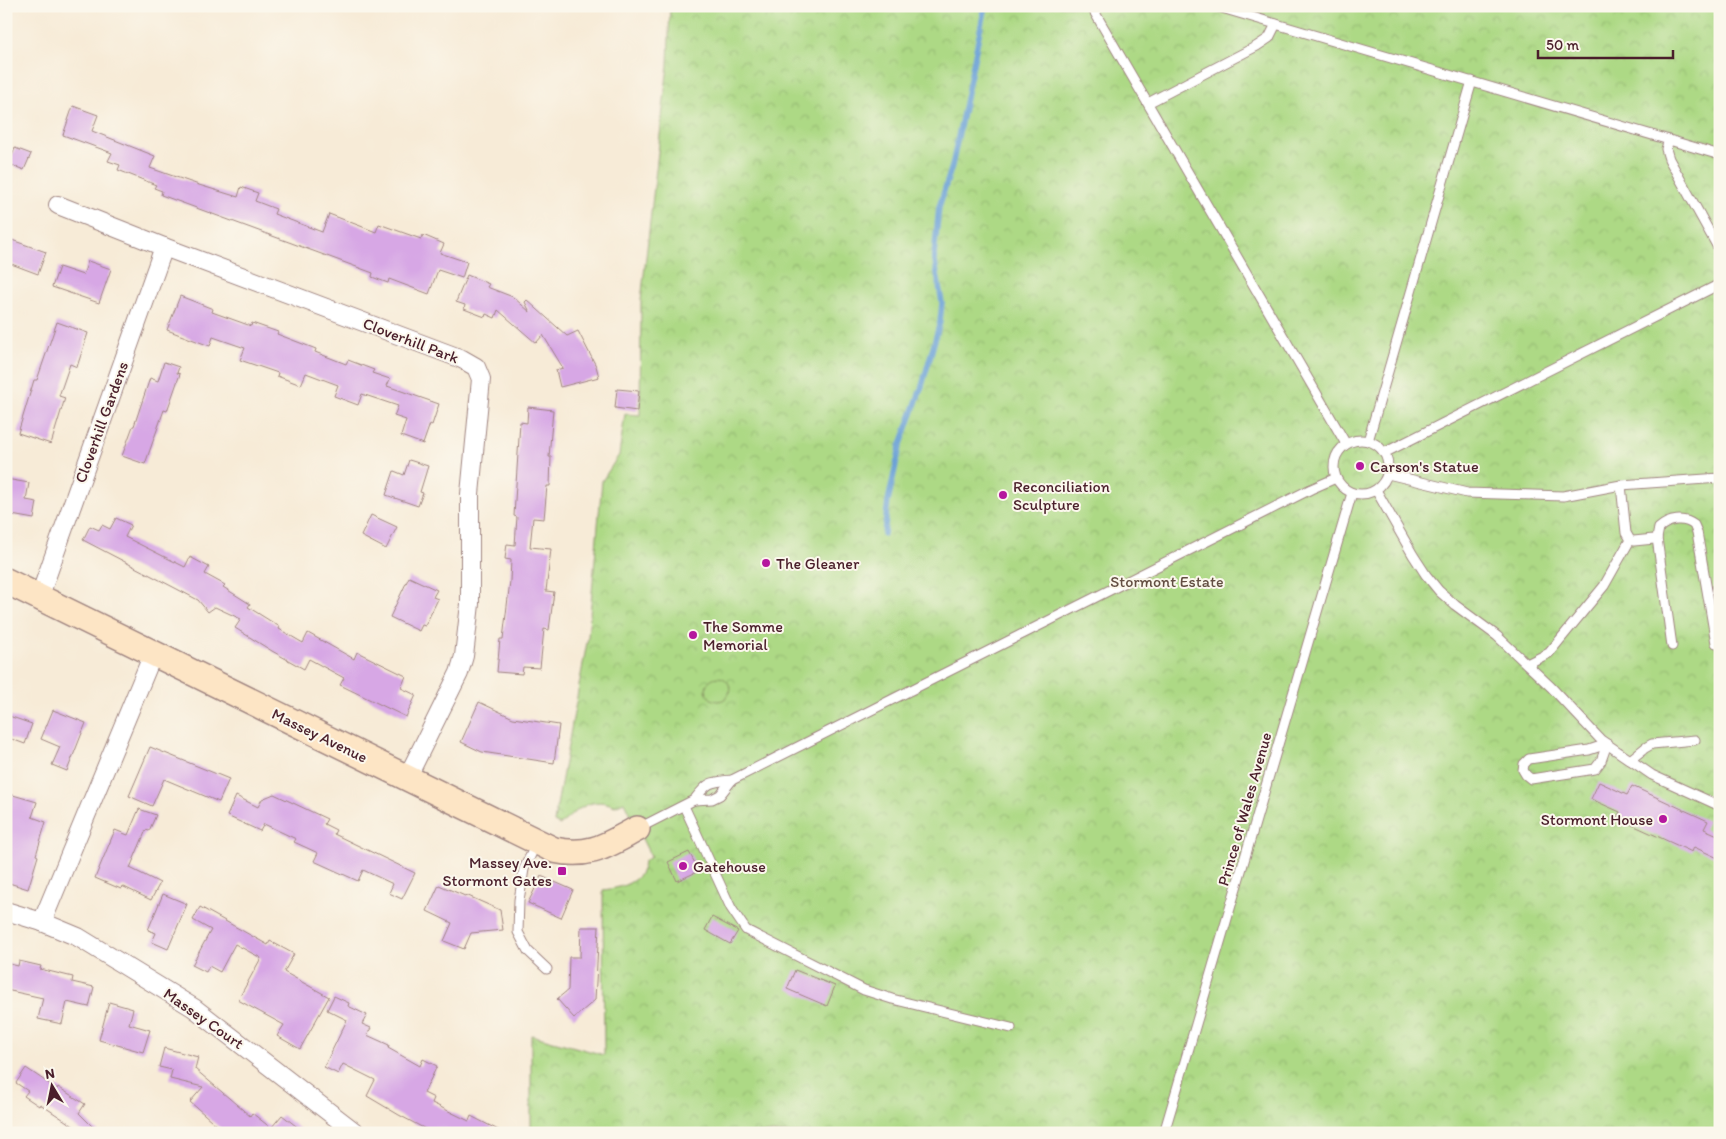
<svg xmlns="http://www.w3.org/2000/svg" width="1726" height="1139" viewBox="0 0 1726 1139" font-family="Itim,sans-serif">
<defs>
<pattern id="park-crowns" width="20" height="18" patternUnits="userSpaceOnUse" patternTransform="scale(1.25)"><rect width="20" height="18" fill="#add985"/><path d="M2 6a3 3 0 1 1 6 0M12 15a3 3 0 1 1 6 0" fill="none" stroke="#96ba73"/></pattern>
</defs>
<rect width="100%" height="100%" fill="#fbf7ec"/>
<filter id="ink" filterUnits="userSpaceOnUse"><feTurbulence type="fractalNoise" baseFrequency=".02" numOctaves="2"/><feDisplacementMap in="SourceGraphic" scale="10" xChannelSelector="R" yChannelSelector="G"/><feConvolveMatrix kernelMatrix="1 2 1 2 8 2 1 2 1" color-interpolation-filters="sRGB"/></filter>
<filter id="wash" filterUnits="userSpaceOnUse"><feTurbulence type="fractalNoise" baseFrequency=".0096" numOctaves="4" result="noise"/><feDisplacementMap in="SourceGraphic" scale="20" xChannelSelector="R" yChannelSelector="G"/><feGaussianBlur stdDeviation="1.12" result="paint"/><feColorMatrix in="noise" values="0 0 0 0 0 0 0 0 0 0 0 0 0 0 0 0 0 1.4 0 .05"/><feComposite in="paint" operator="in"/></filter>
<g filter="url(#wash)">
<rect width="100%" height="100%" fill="#f7ebd7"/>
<path fill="url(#park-crowns)" stroke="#7c7c58" d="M 670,6 L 1720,6 L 1720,1133 L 531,1133 L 531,1035 L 604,1055 L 603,890 C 621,888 643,882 644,861 L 651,857 L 624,802 L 615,806 C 591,795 577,810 560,825 L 554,822 L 588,637 L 602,481 L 619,455 L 625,414 L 640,415 L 641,301 L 668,65 Z"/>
<circle fill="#add985" stroke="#7c7c58" cx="718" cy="689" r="12"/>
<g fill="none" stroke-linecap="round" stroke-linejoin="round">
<polyline stroke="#69a0d6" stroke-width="5.5" points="884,534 888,501 900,447 922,386 940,322 942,303 934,256 939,207 952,166 985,6"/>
</g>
<g id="blocks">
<g fill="#d7a7e5">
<polygon points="73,106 98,115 92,131 155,156 150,168 199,185 238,197 241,187 258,193 255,201 276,209 274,214 322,232 329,214 376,232 379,224 421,239 423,235 444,244 440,253 467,262 462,278 438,270 429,294 389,279 388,283 372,277 373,273 161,195 162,191 154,188 156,185 118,170 120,165 108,161 112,153 63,135"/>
<polygon points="15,148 31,154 24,170 9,164"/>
<polygon points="6,238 46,252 38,274 6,262"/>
<polygon points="88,261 111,269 99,303 52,287 59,267 83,275"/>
<polygon points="467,275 489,284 487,287 513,297 530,312 525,302 527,300 567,336 578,331 596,366 599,377 560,387 556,370 563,368 543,335 536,343 498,310 495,318 486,314 485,317 464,309 465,305 456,302"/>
<polygon points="180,296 213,309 212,312 251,326 252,323 278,332 277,334 316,349 315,352 346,364 348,360 374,370 372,373 390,379 387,386 439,404 432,425 430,424 423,444 401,436 406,420 394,416 398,406 362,394 358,405 334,396 338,385 306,373 301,385 277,376 278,373 240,360 245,348 213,337 210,346 167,330"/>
<polygon points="57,322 88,333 77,367 70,364 59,396 65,398 51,444 18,433 34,380 37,380"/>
<polygon points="164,362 179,367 177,373 180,374 167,411 164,410 145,464 122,456 133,426 134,426 150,378 158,381"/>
<polygon points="617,389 639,391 637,411 615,408"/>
<polygon points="528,407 553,410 549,457 551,457 550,486 547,486 544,519 533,518 530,547 551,549 546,591 554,592 549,630 544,629 540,668 523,667 522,674 497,672 500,639 503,639 510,581 511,560 505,559 507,544 515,545 517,517 514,516 520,422 527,423"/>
<polygon points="409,460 428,466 420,492 423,493 418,506 386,495 394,471 404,475"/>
<polygon points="6,479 29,483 26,500 37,502 34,519 6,514"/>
<polygon points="371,515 397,527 386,549 361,536"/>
<polygon points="116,518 131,525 125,537 185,567 190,557 209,567 205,574 225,585 223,587 250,604 248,607 280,627 279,629 303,643 308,633 354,659 357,652 406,676 401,688 416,695 406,717 340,685 344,678 309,659 304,669 272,651 235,628 241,619 215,607 208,612 198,600 83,540 90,526 99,530 102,525 110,529"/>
<polygon points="409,577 437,590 433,597 438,599 425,626 422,625 419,631 390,617"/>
<polygon points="479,702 513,718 559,725 554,763 482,752 461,742"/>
<polygon points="53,710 86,723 67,771 52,765 60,747 41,739"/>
<polygon points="6,715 32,724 25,744 6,737"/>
<polygon points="150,747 229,779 219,802 164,779 152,806 129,796"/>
<polygon points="1599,782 1627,795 1632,786 1708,821 1704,829 1720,836 1720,859 1694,847 1692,852 1617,818 1620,812 1591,799"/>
<polygon points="6,793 37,802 32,817 46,822 36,855 38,856 28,889 6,882"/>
<polygon points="274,794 327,819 324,824 336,830 334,834 415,873 402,899 389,893 393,884 363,870 358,881 314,861 318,853 294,842 296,839 264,824 260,831 227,816 236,796 258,807 262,799"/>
<polygon points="139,809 156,815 149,831 146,830 130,868 160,883 151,900 122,886 121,889 95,878 115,830 128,835"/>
<polygon points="689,852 699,871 677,881 668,862"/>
<polygon points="541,876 573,890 561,918 528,903"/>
<polygon points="439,885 465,896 466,895 500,910 503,930 471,933 464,949 444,941 452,923 427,911"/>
<polygon points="163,894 187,904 168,949 152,942 156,933 148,930"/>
<polygon points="200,907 268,945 270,941 294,954 284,972 329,997 300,1049 277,1036 284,1025 238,1000 261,958 235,944 220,972 209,966 206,972 192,965 211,930 193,920"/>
<polygon points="712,917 738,931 730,944 705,930"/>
<polygon points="581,927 599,927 595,1000 574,1018 557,999 568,990 569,957 580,957"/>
<polygon points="19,961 41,966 40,969 73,977 72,982 94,987 89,1007 67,1002 62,1024 38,1019 43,998 6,990 6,963 18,966"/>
<polygon points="795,970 835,986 827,1006 787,989"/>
<polygon points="334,996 349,1003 348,1006 367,1015 362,1024 371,1028 367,1035 389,1045 388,1048 420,1066 423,1059 437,1066 424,1093 434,1098 432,1103 469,1121 471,1116 504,1133 433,1133 399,1115 367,1096 375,1080 343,1064 338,1074 324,1067 347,1020 327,1010"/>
<polygon points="109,1002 133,1009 129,1024 150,1030 143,1052 99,1040"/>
<polygon points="164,1048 198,1057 195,1069 250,1116 252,1113 271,1128 282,1115 305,1133 226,1133 190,1102 203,1087 170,1079 172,1070 159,1067"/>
<polygon points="26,1068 57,1089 58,1087 85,1104 79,1113 99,1133 84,1133 40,1104 39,1106 24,1096 28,1091 16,1083"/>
</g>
</g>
</g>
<g filter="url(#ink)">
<use href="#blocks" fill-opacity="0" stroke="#a08581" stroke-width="1"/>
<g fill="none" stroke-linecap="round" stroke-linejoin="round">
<defs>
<g id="lane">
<polyline points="1091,6 1346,444"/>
<polyline points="1215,6 1720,155"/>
<polyline points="1148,103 1257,46 1269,38 1276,24"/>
<polyline points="1669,140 1666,149 1669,159 1720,251"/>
<circle cx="1361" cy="467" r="27"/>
<polyline points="1368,441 1472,81"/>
<polyline points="1384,453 1720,284"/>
<polyline points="1388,474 1467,493 1563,496 1621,485 1720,478"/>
<path d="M 1621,485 L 1626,533 L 1630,540 L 1634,541 L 1654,539 L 1657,538 L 1659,528 C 1669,519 1684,517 1694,525 L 1697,532 L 1716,643"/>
<polyline points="1376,490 1413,555 1426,575 1439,591 1455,605 1497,636 1551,687 1601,740 1652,775 1720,806"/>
<polyline points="1657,538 1672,646"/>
<polyline points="1527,664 1549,653 1604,586 1630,540"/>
<polygon points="1607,744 1601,761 1595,769 1531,779 1526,775 1523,770 1524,764 1529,759 1589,750"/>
<polyline points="1630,760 1645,748 1652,744 1695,740"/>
<path d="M 694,800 C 708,782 709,782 732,780 L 1311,489 L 1336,478"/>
<polyline points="684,806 731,908 746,930 864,990 892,999 1011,1028"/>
<polyline points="637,829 694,800 712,799 720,795 732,780"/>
<polyline points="536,844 524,869 519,900 518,932 528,951 547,969"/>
<polyline points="1164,1133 1352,493"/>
</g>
<g id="street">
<polyline points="58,205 164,247 462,359 476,367 481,379 470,494 470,604 464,656 459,673 407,778"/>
<polyline points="39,598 164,247"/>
<polyline points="6,911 42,922 78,937 194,1008 356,1133"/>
<polyline points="42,922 153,654"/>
</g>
<path id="secondary" d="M 6,581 L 554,850 C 590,858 607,845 637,829"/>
</defs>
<use href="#lane" stroke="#a08581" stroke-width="11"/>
<use href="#street" stroke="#a08581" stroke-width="20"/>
<use href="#secondary" stroke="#a08581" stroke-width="28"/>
<use href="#lane" stroke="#fff" stroke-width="9"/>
<use href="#street" stroke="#fff" stroke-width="18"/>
<use href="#secondary" stroke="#fde5c5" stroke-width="25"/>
</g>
</g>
<g fill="#b5179e" stroke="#fbf7ec" stroke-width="2">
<circle cx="1360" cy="466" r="5"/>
<circle cx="1003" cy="495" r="5"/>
<circle cx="766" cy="563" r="5"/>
<circle cx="693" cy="635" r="5"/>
<circle cx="1663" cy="819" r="5"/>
<circle cx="683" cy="866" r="5"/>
<rect x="557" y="866" width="10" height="10" rx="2.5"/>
</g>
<g text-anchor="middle" stroke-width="4" stroke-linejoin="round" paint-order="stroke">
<g font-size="16" fill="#4a1f2b" stroke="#fbf7ec">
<text transform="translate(411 340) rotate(21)" y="6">Cloverhill Park</text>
<text transform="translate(101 422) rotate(-70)" y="6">Cloverhill Gardens</text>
<text transform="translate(320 735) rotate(26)" y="6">Massey Avenue</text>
<text transform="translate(1244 809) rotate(-74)" y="6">Prince of Wales Avenue</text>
<text transform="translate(204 1018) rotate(35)" y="6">Massey Court</text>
</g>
<g font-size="16" fill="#4a1f2b" stroke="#fbf7ec" text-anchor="start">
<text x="1370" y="472">Carson's Statue</text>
<text x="1013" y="492">Reconciliation<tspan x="1013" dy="18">Sculpture</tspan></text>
<text x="776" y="569">The Gleaner</text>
<text x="703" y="632">The Somme<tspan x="703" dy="18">Memorial</tspan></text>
<text x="1653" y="825" text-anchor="end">Stormont House</text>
<text x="552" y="868" text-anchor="end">Massey Ave.<tspan x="552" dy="18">Stormont Gates</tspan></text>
<text x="693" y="872">Gatehouse</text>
</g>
<g font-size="16" fill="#634e42" stroke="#fbf7ec">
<text x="1167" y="587">Stormont Estate</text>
</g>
</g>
<rect width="1726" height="1139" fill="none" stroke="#fbf7ec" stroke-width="25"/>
<g transform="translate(52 1086) rotate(350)" stroke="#fbf7ec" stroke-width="4" paint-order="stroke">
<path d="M0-4L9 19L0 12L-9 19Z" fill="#4a1f2b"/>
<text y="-8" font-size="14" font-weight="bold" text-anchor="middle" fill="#4a1f2b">N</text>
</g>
<path d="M1538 50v8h135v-8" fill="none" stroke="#4a1f2b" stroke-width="2.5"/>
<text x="1546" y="50" font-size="15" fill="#4a1f2b" stroke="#fbf7ec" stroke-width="4" paint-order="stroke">50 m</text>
</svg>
